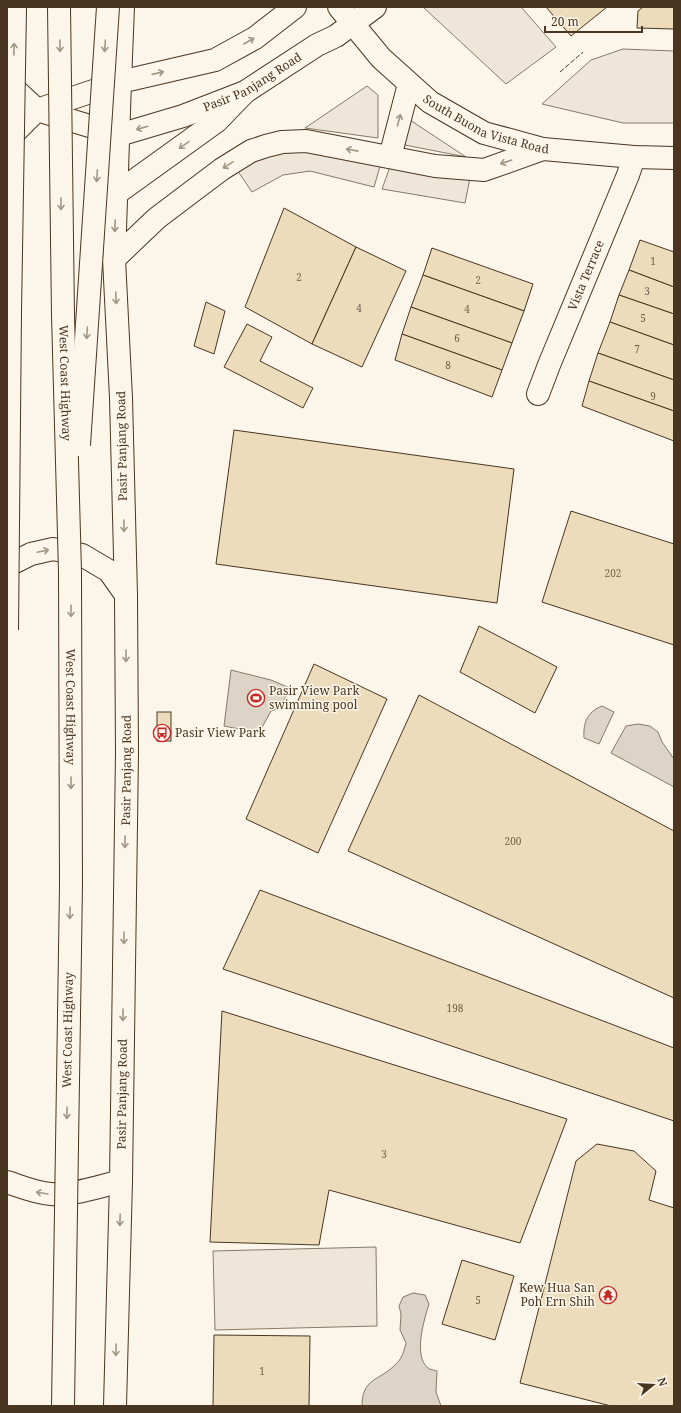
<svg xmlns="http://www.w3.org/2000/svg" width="681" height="1413" viewBox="0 0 681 1413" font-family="'Noto Serif',serif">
<rect width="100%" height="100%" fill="#fbf6e9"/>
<g fill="#ede6d9" stroke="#887966">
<polygon points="423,7 521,7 556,47 506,84"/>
<polygon points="623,49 674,51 674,123 623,123 542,104 591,60"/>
<polygon points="367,86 378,95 378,138 305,128"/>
<polygon points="407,118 466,157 405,145"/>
<polygon points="310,148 381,163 374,187 310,171 283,175 252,192 235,167 271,154"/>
<polygon points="391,164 470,178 465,203 382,189"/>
<polygon points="376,1247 377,1326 215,1330 213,1251"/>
</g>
<g fill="#dcd4c6" stroke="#887966">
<polygon points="231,670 271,680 290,688 280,708 271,711 259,733 224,726"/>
<path d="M 602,706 L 614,712 L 599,744 L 584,738 C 583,723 587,712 602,706 Z"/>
<polygon points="638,724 650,726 658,732 662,742 674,759 674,787 611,753 626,726"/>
<path d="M 413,1293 L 425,1295 L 429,1304 C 424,1320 413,1356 428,1368 C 430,1370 435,1370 437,1371 L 436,1392 L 441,1406 L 362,1406 C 362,1378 379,1381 395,1365 C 402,1359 404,1351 406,1343 L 400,1330 L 401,1314 L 399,1306 L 403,1297 Z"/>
</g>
<g fill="#ecdcbc" stroke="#4a3520">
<polygon points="546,7 607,7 571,36"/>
<polygon points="643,7 674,7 674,29 637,28 638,11"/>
<polygon points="284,208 356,247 312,344 245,307"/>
<polygon points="640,240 674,252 674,287 629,270"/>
<polygon points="356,247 406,271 362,367 312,344"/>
<polygon points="432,248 533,284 524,311 423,275"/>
<polygon points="629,270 674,287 674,314 619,295"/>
<polygon points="423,275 524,311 512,343 411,307"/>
<polygon points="619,295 674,314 674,345 610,322"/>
<polygon points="206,302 225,311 214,354 194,346"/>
<polygon points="411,307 512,343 502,370 402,334"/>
<polygon points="610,322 674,345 674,380 598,353"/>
<polygon points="247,324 272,337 260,361 313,388 303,408 224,367"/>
<polygon points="402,334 502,370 492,397 395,360"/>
<polygon points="598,353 674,380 674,411 589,381"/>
<polygon points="589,381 674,411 674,441 582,406"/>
<polygon points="234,430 514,469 497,603 216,564"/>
<polygon points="571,511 674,544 674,645 542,602"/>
<polygon points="479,626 557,667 535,713 460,672"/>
<polygon points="314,664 387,699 318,853 246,819"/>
<polygon points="419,695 674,831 674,998 348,851"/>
<rect x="157" y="712" width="14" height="29"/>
<polygon points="260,890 674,1048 674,1121 223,969"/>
<polygon points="222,1011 567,1119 520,1243 329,1190 319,1245 210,1242"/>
<polygon points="597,1144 634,1151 656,1171 649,1200 674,1208 674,1406 611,1406 520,1383 576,1161"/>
<polygon points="462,1260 514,1276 495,1340 442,1324"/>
<polygon points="214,1335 310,1336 309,1406 213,1406"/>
</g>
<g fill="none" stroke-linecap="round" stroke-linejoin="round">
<defs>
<g id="street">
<path id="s1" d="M 538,394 L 549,365 L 628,175 L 634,157"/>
</g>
<g id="secondary">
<path id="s2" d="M 339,7 L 381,58 L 430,102 L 484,133 L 543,149 L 634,157 L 674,158"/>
<path id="s3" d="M 7,82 L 37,110 L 119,135 L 183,116 L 245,92 L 317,45 L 336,36 L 375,7"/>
<polyline points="7,140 37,110 120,82 215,60 255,38 295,7"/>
<polyline points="390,157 409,84"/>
</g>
<g id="primary">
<polyline points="117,193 217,121 245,92"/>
<polyline points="114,259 157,218 222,169 251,151 266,146 282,142 306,141 435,166 484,170 543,149"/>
<polyline points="7,566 31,554 53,549 82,555 109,571 126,595"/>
<path d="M 7,1182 C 22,1187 36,1193 51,1194 C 71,1196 102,1186 121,1181"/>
<path id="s4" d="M 115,1406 L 121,1181 L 127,753 L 126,595 L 121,398 L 114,259 L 120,82"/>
</g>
<polyline id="highway" points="120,82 123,7"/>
</defs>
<use href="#street" stroke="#4a3520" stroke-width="24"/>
<use href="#secondary" stroke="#4a3520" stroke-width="24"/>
<use href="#primary" stroke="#4a3520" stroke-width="24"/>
<use href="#highway" stroke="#4a3520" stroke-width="24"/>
<use href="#street" stroke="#fbf6e9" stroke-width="22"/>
<use href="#secondary" stroke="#fbf6e9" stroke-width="22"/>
<use href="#primary" stroke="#fbf6e9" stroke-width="22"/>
<use href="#highway" stroke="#fbf6e9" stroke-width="22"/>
<defs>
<g id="highway-bridge">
<path id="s5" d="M 59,7 L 63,315 L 70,572 L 71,885 L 63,1406"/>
<polyline points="79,445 108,7"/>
<polyline points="7,630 10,312 15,7"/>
</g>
</defs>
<use href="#highway-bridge" stroke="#4a3520" stroke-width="24" stroke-linecap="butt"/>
<use href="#highway-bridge" stroke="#fbf6e9" stroke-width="22"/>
<polyline stroke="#4a3520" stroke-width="1" stroke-dasharray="5 2" stroke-linecap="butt" points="560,72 583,52"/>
</g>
<defs><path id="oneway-shaft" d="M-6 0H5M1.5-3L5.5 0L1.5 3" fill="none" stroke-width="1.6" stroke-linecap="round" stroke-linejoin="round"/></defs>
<g stroke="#a29684">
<use href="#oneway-shaft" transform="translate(249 41) rotate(-30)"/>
<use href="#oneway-shaft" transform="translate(60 46) rotate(89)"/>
<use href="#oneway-shaft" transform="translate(105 46) rotate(94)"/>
<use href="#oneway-shaft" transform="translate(14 49) rotate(-89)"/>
<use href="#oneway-shaft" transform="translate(158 73) rotate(-13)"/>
<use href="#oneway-shaft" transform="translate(399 120) rotate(-75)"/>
<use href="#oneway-shaft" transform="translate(142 128) rotate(164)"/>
<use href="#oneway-shaft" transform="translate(184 145) rotate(145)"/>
<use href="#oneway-shaft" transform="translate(352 150) rotate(-169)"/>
<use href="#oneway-shaft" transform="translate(506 162) rotate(161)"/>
<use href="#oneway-shaft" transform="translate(228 165) rotate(148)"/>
<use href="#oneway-shaft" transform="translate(97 176) rotate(94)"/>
<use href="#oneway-shaft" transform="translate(61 204) rotate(89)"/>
<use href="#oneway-shaft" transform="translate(115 226) rotate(92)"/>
<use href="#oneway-shaft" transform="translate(116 298) rotate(87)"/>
<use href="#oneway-shaft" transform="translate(87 333) rotate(94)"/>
<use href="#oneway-shaft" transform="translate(124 526) rotate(89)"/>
<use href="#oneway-shaft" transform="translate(43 551) rotate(-12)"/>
<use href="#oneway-shaft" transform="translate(71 611) rotate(90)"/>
<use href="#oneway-shaft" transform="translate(126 656) rotate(90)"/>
<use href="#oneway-shaft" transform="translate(71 783) rotate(90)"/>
<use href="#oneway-shaft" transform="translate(125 842) rotate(91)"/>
<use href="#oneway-shaft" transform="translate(70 913) rotate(91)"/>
<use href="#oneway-shaft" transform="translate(124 938) rotate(91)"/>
<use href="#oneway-shaft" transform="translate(123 1015) rotate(91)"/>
<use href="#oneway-shaft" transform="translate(67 1113) rotate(91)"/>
<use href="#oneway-shaft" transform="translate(42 1193) rotate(-171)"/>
<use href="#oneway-shaft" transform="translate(120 1220) rotate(92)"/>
<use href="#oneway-shaft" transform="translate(116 1350) rotate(92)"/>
</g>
<defs>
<symbol id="stadium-ring" viewBox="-11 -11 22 22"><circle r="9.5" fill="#fbf6e9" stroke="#c62828" stroke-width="1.5"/><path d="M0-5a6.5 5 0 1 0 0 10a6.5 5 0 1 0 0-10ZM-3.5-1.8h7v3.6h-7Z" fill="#c62828"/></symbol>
<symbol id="bus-ring" viewBox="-11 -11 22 22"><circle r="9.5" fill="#fbf6e9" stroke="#c62828" stroke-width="1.5"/><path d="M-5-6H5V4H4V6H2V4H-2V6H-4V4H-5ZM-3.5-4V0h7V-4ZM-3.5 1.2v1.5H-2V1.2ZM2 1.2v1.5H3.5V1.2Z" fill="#c62828"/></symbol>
<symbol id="temple-ring" viewBox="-11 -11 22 22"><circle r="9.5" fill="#fbf6e9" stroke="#c62828" stroke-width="1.5"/><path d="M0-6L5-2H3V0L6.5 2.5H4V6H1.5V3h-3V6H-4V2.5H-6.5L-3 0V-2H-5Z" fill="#c62828"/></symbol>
</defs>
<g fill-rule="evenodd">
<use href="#stadium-ring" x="246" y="688" width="20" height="20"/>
<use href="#bus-ring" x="152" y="723" width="20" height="20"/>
<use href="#temple-ring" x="598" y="1285" width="20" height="20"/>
</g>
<g text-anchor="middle" stroke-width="3" stroke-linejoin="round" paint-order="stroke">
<g font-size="10" fill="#725f47">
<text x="653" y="265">1</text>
<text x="299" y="281">2</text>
<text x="478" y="284">2</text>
<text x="647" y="295">3</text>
<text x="359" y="312">4</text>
<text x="467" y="313">4</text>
<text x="643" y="322">5</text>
<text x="457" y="342">6</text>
<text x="637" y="353">7</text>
<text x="448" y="369">8</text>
<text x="653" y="400">9</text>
<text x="613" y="577">202</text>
<text x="513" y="845">200</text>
<text x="455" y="1012">198</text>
<text x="384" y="1158">3</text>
<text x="478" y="1304">5</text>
<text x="262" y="1375">1</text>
</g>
<g font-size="12" fill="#4a3520" stroke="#fbf6e9">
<text dy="4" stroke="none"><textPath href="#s3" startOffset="271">Pasir Panjang Road</textPath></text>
<text dy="4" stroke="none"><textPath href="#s2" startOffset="193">South Buona Vista Road</textPath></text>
<text dy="4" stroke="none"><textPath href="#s1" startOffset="128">Vista Terrace</textPath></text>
<text dy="4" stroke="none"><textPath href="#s5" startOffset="376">West Coast Highway</textPath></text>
<text transform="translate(122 446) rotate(-91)" y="4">Pasir Panjang Road</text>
<text dy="4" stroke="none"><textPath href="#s5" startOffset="700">West Coast Highway</textPath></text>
<text dy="4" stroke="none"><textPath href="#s4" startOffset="636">Pasir Panjang Road</textPath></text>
<text transform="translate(68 1030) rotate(-89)" y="4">West Coast Highway</text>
<text dy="4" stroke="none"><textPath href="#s4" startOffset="312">Pasir Panjang Road</textPath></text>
</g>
<g font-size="12" fill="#4a3520" stroke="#fbf6e9" text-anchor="start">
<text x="269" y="695">Pasir View Park<tspan x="269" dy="14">swimming pool</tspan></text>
<text x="175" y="737">Pasir View Park</text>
<text x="595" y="1292" text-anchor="end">Kew Hua San<tspan x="595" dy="14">Poh Ern Shih</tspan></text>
</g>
</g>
<rect width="681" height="1413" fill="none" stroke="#4a3520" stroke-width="16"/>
<g transform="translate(653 1385) rotate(72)" stroke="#fbf6e9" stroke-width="3" paint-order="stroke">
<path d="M0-3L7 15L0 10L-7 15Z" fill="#4a3520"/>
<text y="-6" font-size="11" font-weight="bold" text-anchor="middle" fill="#4a3520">N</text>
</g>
<path d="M545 26v6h97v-6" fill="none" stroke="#4a3520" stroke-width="2"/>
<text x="551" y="26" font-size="12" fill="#4a3520" stroke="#fbf6e9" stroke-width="3" paint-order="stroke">20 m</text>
</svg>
